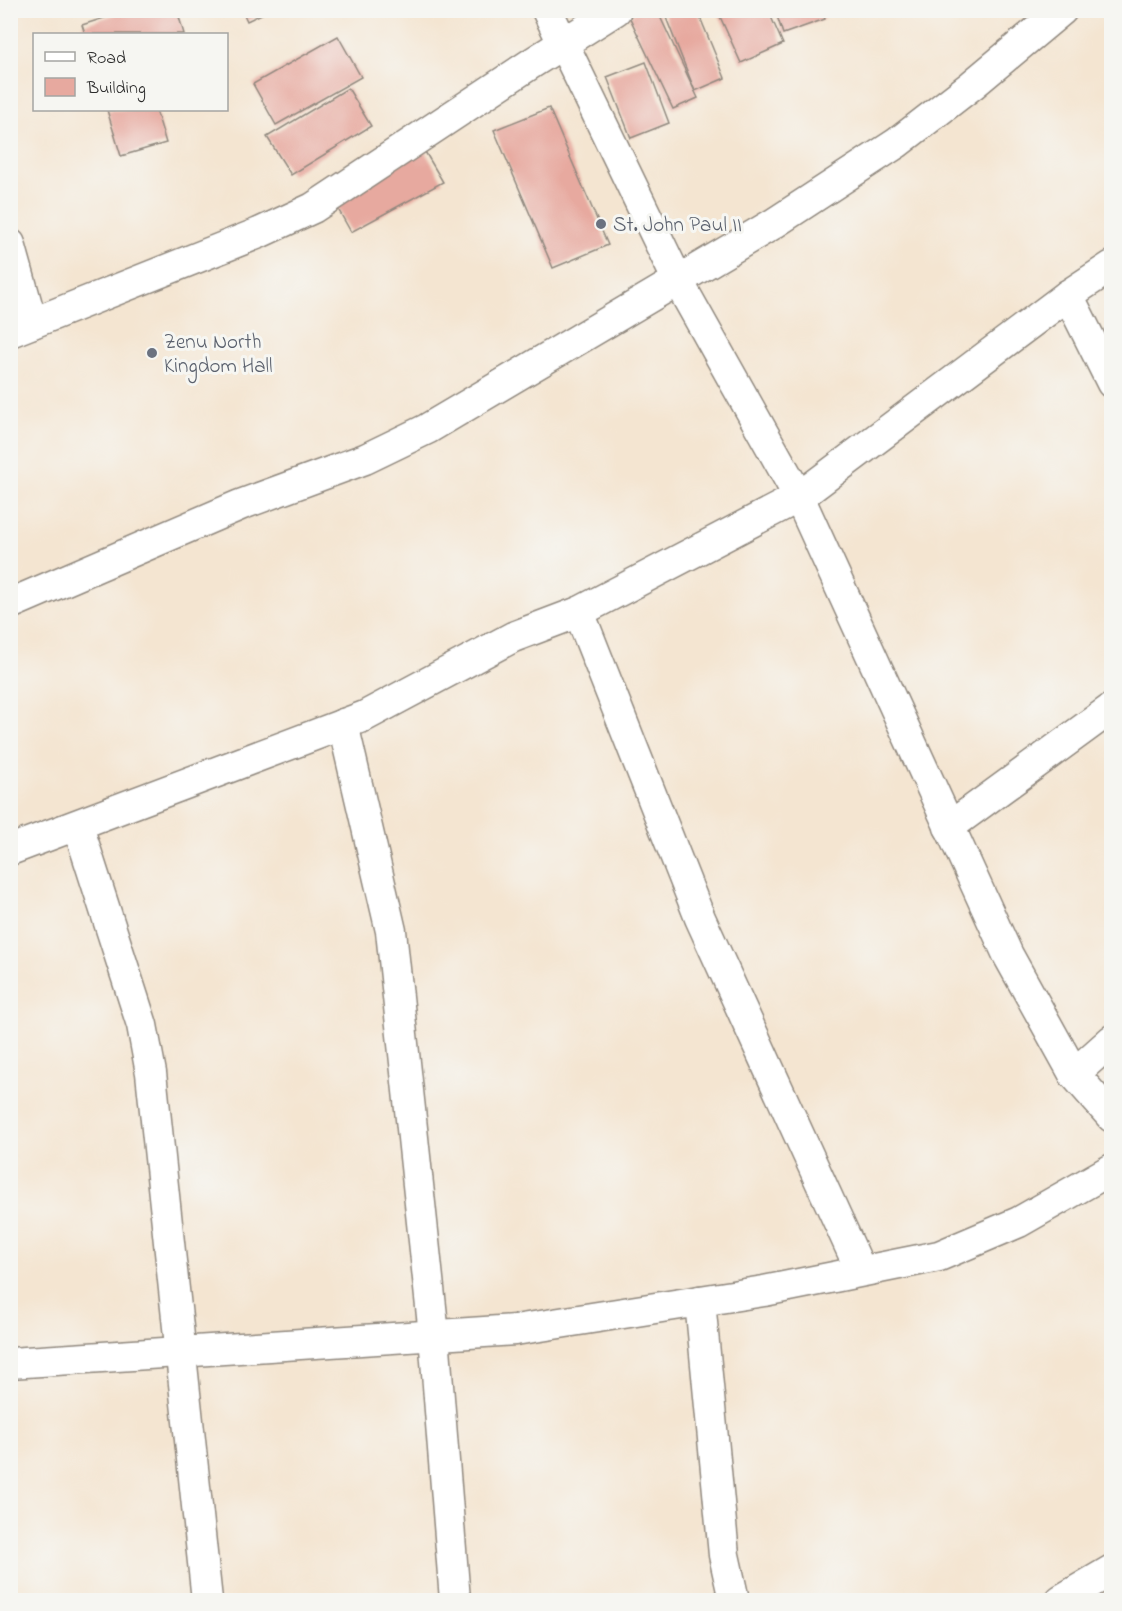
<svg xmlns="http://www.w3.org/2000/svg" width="1122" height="1611" viewBox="0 0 1122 1611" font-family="'Indie Flower',sans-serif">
<rect width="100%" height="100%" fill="#f6f6f2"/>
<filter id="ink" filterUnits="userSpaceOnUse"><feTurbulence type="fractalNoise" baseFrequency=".0167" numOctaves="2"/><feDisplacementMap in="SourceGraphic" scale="12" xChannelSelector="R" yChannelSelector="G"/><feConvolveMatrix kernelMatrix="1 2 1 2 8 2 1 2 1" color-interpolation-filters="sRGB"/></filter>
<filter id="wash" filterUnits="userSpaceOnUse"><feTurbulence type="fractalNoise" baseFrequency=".008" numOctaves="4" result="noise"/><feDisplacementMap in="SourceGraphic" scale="24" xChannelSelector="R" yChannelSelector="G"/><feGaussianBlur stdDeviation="1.35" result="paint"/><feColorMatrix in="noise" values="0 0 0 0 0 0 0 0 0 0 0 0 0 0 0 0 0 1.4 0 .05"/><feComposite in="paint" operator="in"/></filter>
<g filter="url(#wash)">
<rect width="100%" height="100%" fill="#f4e5d1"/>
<g id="blocks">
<g fill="#e7a99f">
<polygon points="129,10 177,10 184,34 85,34 82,25"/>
<polygon points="242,10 270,10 247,21"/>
<polygon points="640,10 657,10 698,98 673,109 629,16"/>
<polygon points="663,10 697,10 725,78 695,91"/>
<polygon points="717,10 768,10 783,44 741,63"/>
<polygon points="775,10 822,10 825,19 783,34"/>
<polygon points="338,36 361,77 276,125 253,84"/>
<polygon points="646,62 669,123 631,138 607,77"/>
<polygon points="348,88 371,126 291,175 267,137"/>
<polygon points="549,108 608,245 553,268 494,130"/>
<polygon points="107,110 156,110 166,143 121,156"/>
<polygon points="424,150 443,182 351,232 333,200"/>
</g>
</g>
</g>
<g filter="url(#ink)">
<use href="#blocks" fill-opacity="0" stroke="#90887e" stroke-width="1.5"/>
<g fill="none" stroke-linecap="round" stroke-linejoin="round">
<defs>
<g id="minor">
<polyline points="547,10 678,281 799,497 1008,955 1074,1074 1112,1117"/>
<polyline points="10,244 32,323"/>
<polyline points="1068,295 1112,383"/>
<polyline points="10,332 259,233 313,208 532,63 616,10"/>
<polyline points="10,604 240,505 365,459 427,429 773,224 897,143 972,85 1062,10"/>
<polyline points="579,612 700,918 861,1271"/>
<polyline points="343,724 391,931 434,1335 455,1600"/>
<polyline points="78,826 142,1025 151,1073 207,1600"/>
<polyline points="949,827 1112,708"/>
<polyline points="10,850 365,716 513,637 579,612 799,497 1068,295 1112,266"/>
<polyline points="1074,1074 1112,1040"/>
<polyline points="700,1301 724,1555 734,1600"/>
<polyline points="10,1363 515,1330 764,1291 939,1256 1019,1222 1112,1169"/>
<polyline points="1061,1600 1112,1570"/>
</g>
</defs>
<use href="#minor" stroke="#90887e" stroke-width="33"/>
<use href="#minor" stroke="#fff" stroke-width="30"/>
</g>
</g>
<g fill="#6b7280" stroke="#f6f6f2" stroke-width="2">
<circle cx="601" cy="224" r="6"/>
<circle cx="152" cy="353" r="6"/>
</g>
<g text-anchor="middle" stroke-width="6" stroke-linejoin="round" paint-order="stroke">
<g font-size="21" fill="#5b616d" stroke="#f6f6f2" text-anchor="start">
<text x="613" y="231">St. John Paul II</text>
<text x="164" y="348">Zenu North<tspan x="164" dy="24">Kingdom Hall</tspan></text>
</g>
</g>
<rect width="1122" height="1611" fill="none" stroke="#f6f6f2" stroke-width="36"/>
<rect x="33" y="33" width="195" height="78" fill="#f6f6f2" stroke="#a5a5a2" stroke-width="1.5"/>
<rect x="45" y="52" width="30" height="9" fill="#ffffff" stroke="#a5a5a2" stroke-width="1.5"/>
<text x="87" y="63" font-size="18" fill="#2b2b2b">Road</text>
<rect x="45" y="78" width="30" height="18" fill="#e7a99f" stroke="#a5a5a2" stroke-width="1.5"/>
<text x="87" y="93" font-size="18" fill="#2b2b2b">Building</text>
</svg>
